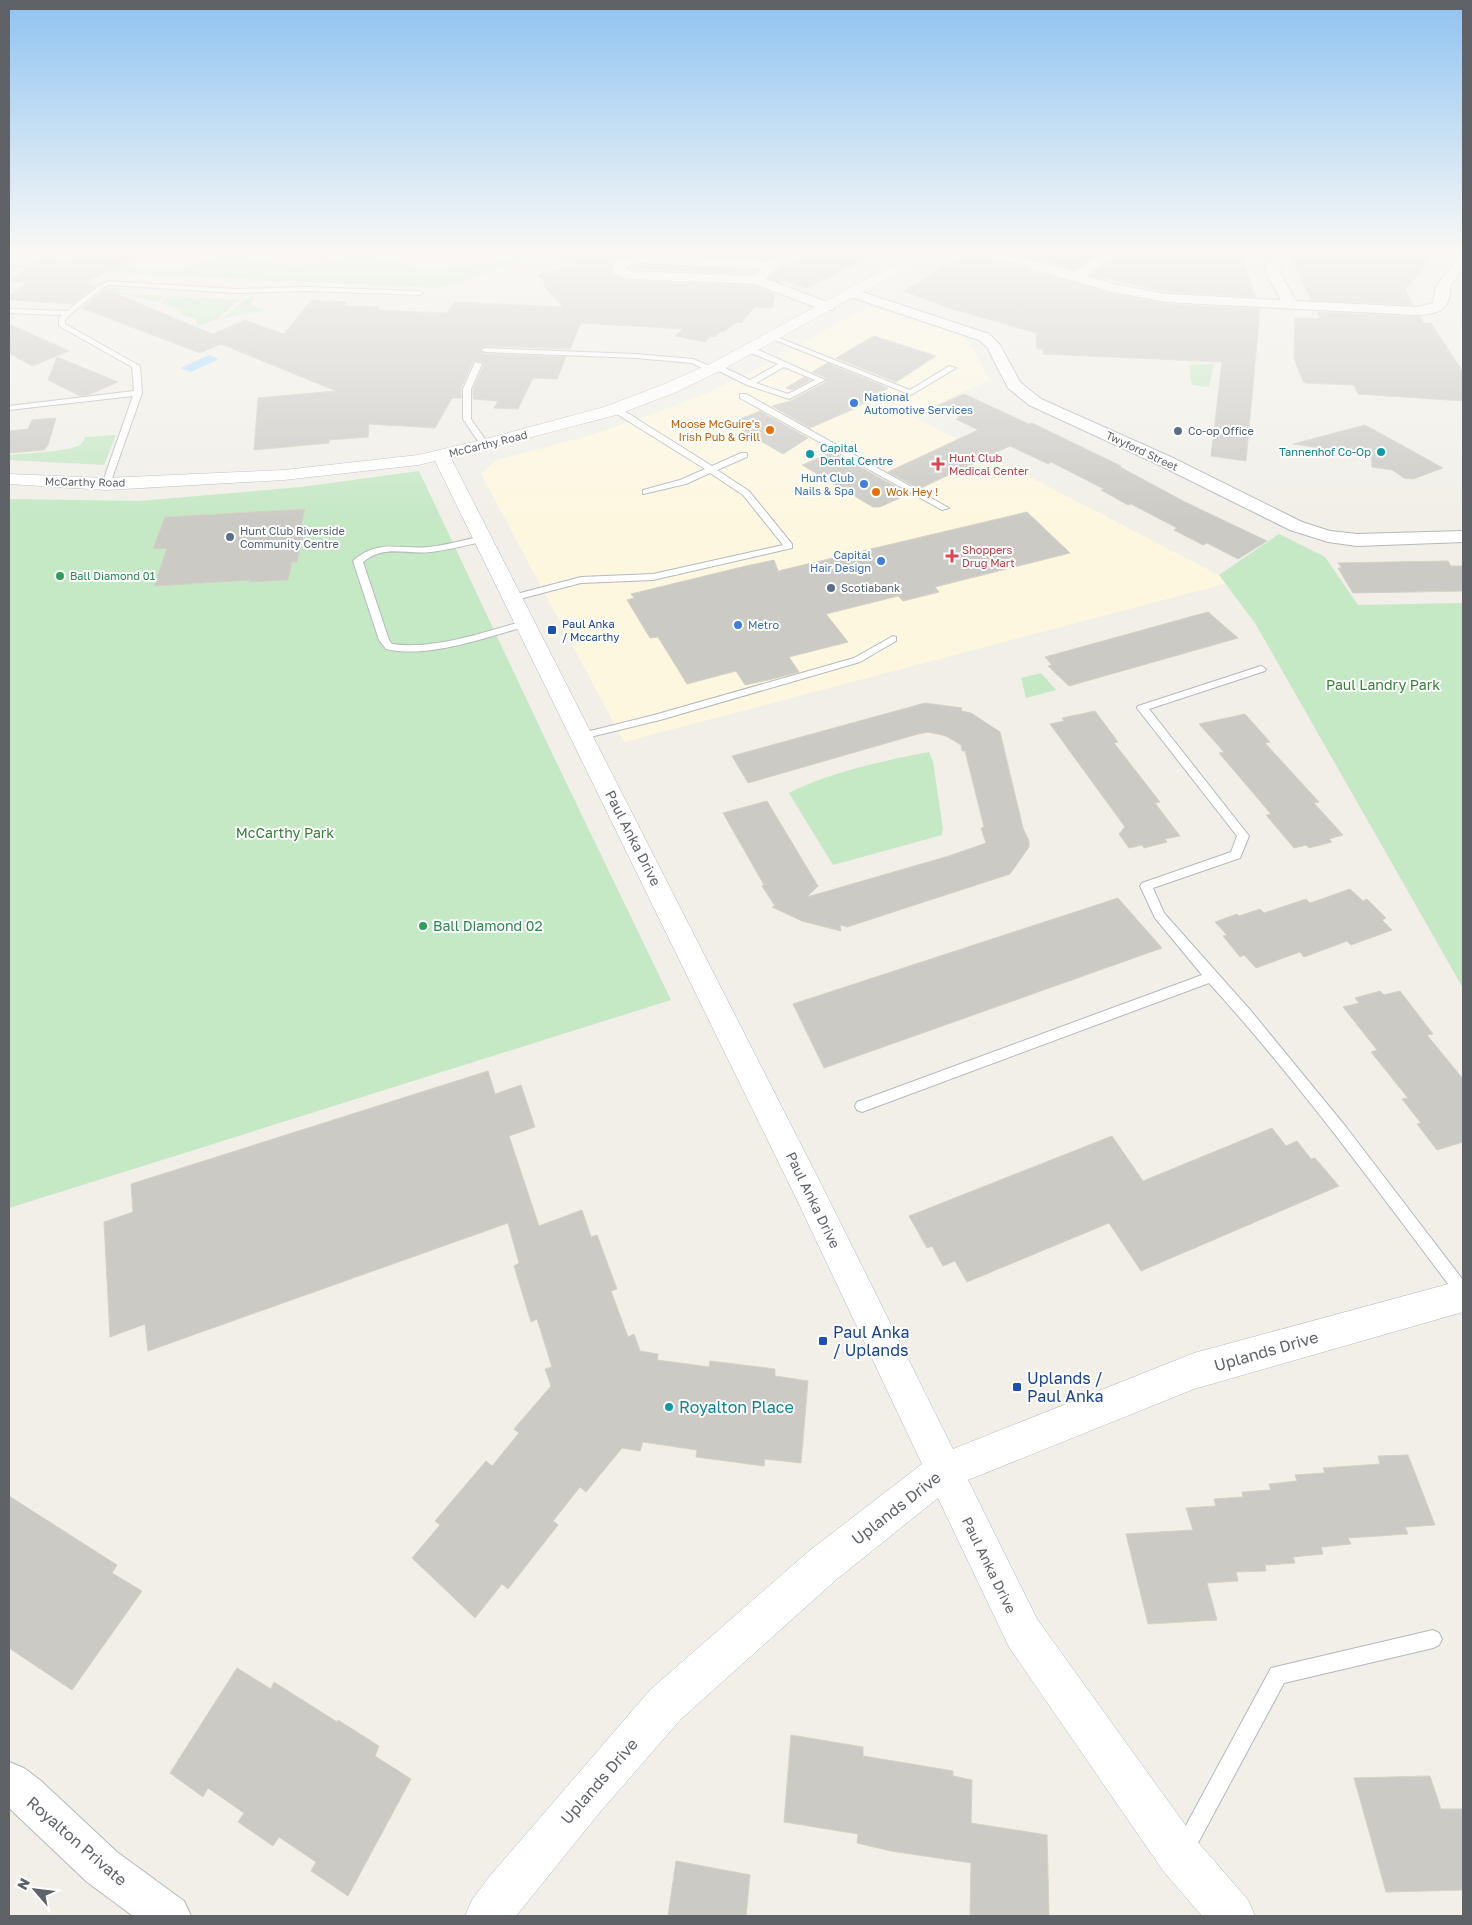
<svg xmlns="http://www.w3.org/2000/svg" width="1472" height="1925" viewBox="0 0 1472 1925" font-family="'Golos Text',sans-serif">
<rect width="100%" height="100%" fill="#f1efe8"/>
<polygon fill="#fef7e0" points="868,306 967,338 990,380 911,415 1232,582 624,742 481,474 496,460 594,434 652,414 705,394 761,367"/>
<g fill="#c5e8c5">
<polygon points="514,252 553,252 439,288 9,268 9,265 103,269 127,266 163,270 189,267 220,254 253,257 291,266 325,262 349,255 376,256 427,269 494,263"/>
<polygon points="108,288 121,288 117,293 164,296 157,302 129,295 101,294"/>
<polygon points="169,296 239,300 216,320 197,326 196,319 181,314 179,309 161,303"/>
<polygon points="250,296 255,298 251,303 254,306 263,310 261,311 223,318"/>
<polygon points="1214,364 1209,387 1192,385 1189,365"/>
<path d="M 116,435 L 104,465 L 9,460 L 9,455 C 23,453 72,452 81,444 C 82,443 85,439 85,437 Z"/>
<polygon points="419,471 550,749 671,1000 9,1208 9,499 139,501 301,487"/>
<polygon points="1279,534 1325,557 1358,605 1463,603 1463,988 1255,623 1219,575"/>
<polygon points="1041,673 1056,690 1026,698 1021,678"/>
<path d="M 929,752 L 933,762 L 943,829 L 942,835 L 833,865 L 789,793 C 826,773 887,760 929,752 Z"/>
</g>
<polygon fill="#aadaff" points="209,355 219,359 191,372 181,368"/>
<g fill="#cccac5" stroke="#d6d1c6">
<polygon points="47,252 59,252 53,258 57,263 68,262 81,252 150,252 86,282 95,286 73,304 9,300 9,296 28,282 11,281"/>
<polygon points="552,252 785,252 770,259 642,253 612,262 610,271 612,275 628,281 755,286 775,294 772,308 755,307 741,323 737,322 724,332 720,332 715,337 710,336 705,342 675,336 683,329 581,323 570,349 485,346 479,349 485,354 566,357 557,379 533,378 518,409 494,408 498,401 473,399 473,389 484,365 483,362 474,360 461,388 461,398 452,398 435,428 369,424 368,437 329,440 329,443 254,450 258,398 336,391 221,344 200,353 82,308 104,289 213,334 245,320 284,334 311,300 347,302 344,306 379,307 377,310 447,313 454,302 563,307 543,285 546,284 537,274 579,266"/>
<polygon points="810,252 878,252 807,288 779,279 778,282 769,278 778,270 807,257"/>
<polygon points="971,252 981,252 984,257 1112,294 1166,304 1260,309 1246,461 1211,456 1222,362 1043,354 1043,349 1037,349 1036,333 949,308 903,291"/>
<polygon points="1012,252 1100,252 1073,270"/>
<polygon points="1123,252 1239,252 1256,297 1166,292 1090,275"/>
<polygon points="1296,252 1437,252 1405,290 1414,305 1311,300 1291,258"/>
<polygon points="642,265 757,271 753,274 629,268"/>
<polygon points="1317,312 1420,317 1424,323 1431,323 1463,372 1463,401 1358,394 1354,385 1306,383 1303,381 1294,359 1295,318 1321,319"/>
<polygon points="9,324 69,351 32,366 9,353"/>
<polygon points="874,336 936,356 896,382 836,358"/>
<polygon points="57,357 118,382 88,395 80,396 48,380"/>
<polygon points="827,363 888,388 856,408 810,428 772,406 790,401 826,382 826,378 812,372"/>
<polygon points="804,377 811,380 792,390 786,388"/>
<polygon points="964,394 1029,424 1032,423 1121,466 1120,467 1185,502 1267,541 1238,559 1207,543 1203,545 1174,530 1177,528 1131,504 1128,505 1101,490 1104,489 1051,462 1048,464 1010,446 919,489 888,472 978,430 956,419 960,417 937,406"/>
<polygon points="760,411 808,438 783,454 730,423"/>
<polygon points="56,418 48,445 44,450 9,453 9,431 28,429 32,420"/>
<polygon points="1365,425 1396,442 1443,468 1413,479 1404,478 1392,470 1372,467 1371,455 1293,444"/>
<polygon points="833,452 909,494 880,507 873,507 802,465"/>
<polygon points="305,509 301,526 305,525 297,562 292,562 288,580 249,582 250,580 154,586 167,548 153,549 165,517"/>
<polygon points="1027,512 1070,553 935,587 939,592 903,601 898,596 826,614 848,642 789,657 799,672 768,680 745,685 736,671 687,684 658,637 650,638 627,600 634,598 631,594 746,566 774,560 778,571"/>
<polygon points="1448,561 1451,566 1463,566 1463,591 1353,593 1338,568 1342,568 1338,563"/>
<polygon points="1208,612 1238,638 1069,686 1048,666 1052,665 1045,657"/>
<polygon points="925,703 962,708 961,711 971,713 1000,732 1023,828 1029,841 1029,847 1010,874 847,927 840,925 841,931 802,921 772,907 775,906 762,886 764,885 723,813 767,801 818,886 807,897 949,856 986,843 981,828 984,827 965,751 962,751 961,745 946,736 928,732 918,734 748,783 732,756"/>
<polygon points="1095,711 1118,742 1114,743 1160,802 1155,803 1180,836 1165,839 1167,842 1144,848 1142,845 1129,848 1119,834 1125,827 1050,724 1064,721 1062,718"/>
<polygon points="1245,714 1270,742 1265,743 1319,802 1314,803 1343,835 1329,839 1332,842 1309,848 1306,845 1294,848 1266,815 1271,814 1219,753 1224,752 1199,724"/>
<polygon points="1350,889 1363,901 1367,899 1386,918 1382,920 1392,930 1351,945 1347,941 1304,957 1300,952 1256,968 1244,955 1240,957 1223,936 1227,935 1215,922 1237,914 1239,916 1260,909 1264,913 1306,899 1310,903"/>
<polygon points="1118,898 1162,948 824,1068 793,1004"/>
<polygon points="1380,991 1384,995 1400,991 1433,1034 1427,1035 1463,1079 1463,1142 1437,1150 1417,1124 1421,1123 1402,1099 1408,1098 1371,1052 1377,1050 1343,1007 1359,1003 1355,998"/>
<polygon points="488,1071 495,1094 521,1085 535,1127 509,1136 539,1226 582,1210 591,1237 597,1235 617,1289 611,1291 628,1337 634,1334 640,1351 658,1354 657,1360 709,1367 710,1361 775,1369 775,1376 808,1381 801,1463 765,1459 764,1466 696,1457 697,1450 643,1442 640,1451 622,1448 586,1492 580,1487 553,1521 558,1525 508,1589 502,1584 475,1618 412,1558 440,1525 435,1521 486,1461 492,1466 519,1433 514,1429 551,1386 545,1369 552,1367 537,1319 531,1322 514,1266 519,1263 508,1223 148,1351 145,1324 110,1337 104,1222 133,1212 131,1184"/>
<polygon points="1272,1128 1286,1146 1297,1141 1311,1159 1315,1158 1339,1186 1141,1271 1109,1223 967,1282 955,1261 943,1266 932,1246 927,1248 909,1216 1112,1136 1143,1181"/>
<polygon points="1408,1455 1435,1525 1405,1527 1408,1534 1348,1538 1351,1544 1321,1547 1323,1554 1293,1557 1295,1563 1265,1565 1266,1571 1236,1572 1238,1581 1207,1583 1217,1620 1148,1624 1126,1534 1193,1530 1186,1508 1216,1506 1214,1499 1243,1497 1242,1492 1271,1490 1269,1484 1297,1481 1295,1475 1325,1473 1323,1468 1380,1464 1378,1456"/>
<polygon points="9,1496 117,1565 112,1573 142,1591 72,1690 9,1648"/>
<polygon points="237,1668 271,1689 274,1682 337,1722 338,1720 379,1746 375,1756 411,1779 348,1896 311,1871 316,1862 279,1837 273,1846 238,1822 244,1813 208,1788 203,1797 170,1773"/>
<polygon points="791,1735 863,1747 863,1756 953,1771 953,1776 972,1780 971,1823 1047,1835 1049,1916 970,1916 971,1863 891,1851 857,1843 858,1834 784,1822"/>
<polygon points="1430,1776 1441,1809 1463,1809 1463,1890 1386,1892 1354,1778"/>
<polygon points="676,1861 750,1875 746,1916 668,1916"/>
</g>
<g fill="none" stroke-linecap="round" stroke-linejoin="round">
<defs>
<g id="service">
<polygon points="108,281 235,289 307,287 420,291 423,293 420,295 307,291 235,293 109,285 102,288 65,319 65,324 140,366 142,393 110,484 106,487 102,484 133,396 9,410 9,406 134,391 132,367 59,326 59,318 62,315 9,313 9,309 67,311 98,286"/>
<polygon points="772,335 910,390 949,366 956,368 911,395 770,338 768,337"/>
<path d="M 746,347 L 752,347 L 825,380 L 789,399 L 747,385 L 715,369 L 708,371 L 692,363 L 636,358 L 485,352 L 481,350 L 485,348 L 636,354 L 693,359 L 712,367 L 719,365 L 750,380 L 778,364 L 746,351 ZM 784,367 L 815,380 L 788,394 L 756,383 Z"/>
<polygon points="475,362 482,364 471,389 471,419 489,445 485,447 482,447 463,419 463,389"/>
<polygon points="740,394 746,394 949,508 942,510 740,398"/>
<polygon points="612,407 618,407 712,466 741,453 747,453 747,457 717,470 749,491 792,544 792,548 653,580 581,583 512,601 509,600 509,596 581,577 653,574 783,545 743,495 710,473 686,484 643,494 643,490 680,480 705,469 612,411"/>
<path d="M 482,536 L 485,537 L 485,541 C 467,545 449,550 431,552 C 405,555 386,544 363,562 L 389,640 L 392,644 C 437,650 482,632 525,621 L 530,624 L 528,626 C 486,637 429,659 386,649 L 379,640 L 353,561 L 355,559 C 381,539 399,550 429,547 C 447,545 464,540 482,536 Z"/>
<polygon points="893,636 896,637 896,641 860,662 660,720 582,739 577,736 578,734 654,715 854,658"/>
<path d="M 1261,666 L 1266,669 L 1265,671 L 1149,709 L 1249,836 L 1240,858 L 1153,888 L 1164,913 L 1251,1011 L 1346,1127 L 1463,1280 L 1463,1299 L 1458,1297 C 1377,1190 1299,1082 1209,983 L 862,1112 L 857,1110 L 855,1106 L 857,1102 L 1202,975 L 1155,918 L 1140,886 L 1142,883 L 1231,852 L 1237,836 L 1137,708 L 1138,706 Z"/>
<polygon points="1433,1630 1439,1633 1442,1639 1439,1645 1433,1648 1284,1683 1191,1856 1184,1859 1177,1856 1174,1849 1177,1842 1271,1668"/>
</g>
<g id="minor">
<polygon points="62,252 79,252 67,261 57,261 55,258"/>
<path d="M 790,252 L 808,252 L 806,255 L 777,268 L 766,279 L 833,304 L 835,307 L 833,310 L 823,310 L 755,284 L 629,279 L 614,274 L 612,271 L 614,262 L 642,255 L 770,261 ZM 642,263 L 761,269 L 754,276 L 631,271 L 626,269 L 629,265 Z"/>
<path d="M 983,252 L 1005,252 L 1073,272 L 1104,252 L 1121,252 L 1086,276 L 1119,285 L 1166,294 L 1281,300 L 1267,275 L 1265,267 L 1279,252 L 1294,252 L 1279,268 L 1281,275 L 1296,301 L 1417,307 L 1433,303 L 1436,287 L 1458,258 L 1463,257 C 1464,273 1459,273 1451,285 C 1449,290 1451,296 1448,301 C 1443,314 1429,314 1417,315 L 1166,302 L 1112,292 L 985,255 Z"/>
<polygon points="853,289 989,334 1000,345 1020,382 1041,399 1171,457 1302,522 1330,531 1357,534 1463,531 1463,542 1357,546 1328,542 1290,530 1159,465 1029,405 1008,388 987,347 979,340 848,296 846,293 848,290"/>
<polygon points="9,1762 24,1768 40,1780 117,1852 184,1901 191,1916 133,1916 87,1882 9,1808"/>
</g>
<polygon id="tertiary" points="916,252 934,252 722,370 674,393 616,415 451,458 819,1180 953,1449 1194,1353 1463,1280 1463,1312 1194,1389 968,1480 1037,1619 1196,1840 1248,1900 1255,1916 1202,1916 1164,1872 1009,1647 938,1498 837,1579 681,1719 600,1812 516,1916 465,1916 472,1900 489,1877 651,1689 809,1551 922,1464 797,1200 435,461 418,465 284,480 106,490 9,484 9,474 106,478 284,470 418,455 482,440 604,407 662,385 710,364"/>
</defs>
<use href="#service" stroke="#b5b8bc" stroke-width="2"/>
<use href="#minor" stroke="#b5b8bc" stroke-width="2"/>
<use href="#tertiary" stroke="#b5b8bc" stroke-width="1"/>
<use href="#service" fill="#fff" fill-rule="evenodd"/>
<use href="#minor" fill="#fff" fill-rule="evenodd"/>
<use href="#tertiary" fill="#fff" fill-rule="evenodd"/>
</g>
<linearGradient id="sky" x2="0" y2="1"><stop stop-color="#8fc3f1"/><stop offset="0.48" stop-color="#f9f8f5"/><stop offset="1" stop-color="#f9f8f5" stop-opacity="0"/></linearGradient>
<rect width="1472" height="522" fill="url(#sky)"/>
<g fill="#3f7fe0" stroke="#fff" stroke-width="2">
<circle cx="854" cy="403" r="5"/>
<circle cx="864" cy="484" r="5"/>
<circle cx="881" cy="561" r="5"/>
<circle cx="738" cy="625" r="5"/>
</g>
<g fill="#e8710a" stroke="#fff" stroke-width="2">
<circle cx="770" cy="430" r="5"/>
<circle cx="876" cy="492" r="5"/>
</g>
<g fill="#5c6f8a" stroke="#fff" stroke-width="2">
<circle cx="1178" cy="431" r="5"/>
<circle cx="230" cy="537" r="5"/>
<circle cx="831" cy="588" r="5"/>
</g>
<g fill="#0f9aa8" stroke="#fff" stroke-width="2">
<circle cx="1381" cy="452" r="5"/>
<circle cx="810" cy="454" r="5"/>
<circle cx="669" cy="1407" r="5"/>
</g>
<g fill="#e0444e" stroke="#fff" stroke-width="2">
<path d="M935.5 456.5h5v5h5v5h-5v5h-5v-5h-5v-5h5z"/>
<path d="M949.5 548.5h5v5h5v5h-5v5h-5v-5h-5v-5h5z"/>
</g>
<g fill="#2e9e5b" stroke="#fff" stroke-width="2">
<circle cx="60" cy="576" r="5"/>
<circle cx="423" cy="926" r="5"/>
</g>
<g fill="#1a4fb4" stroke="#fff" stroke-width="2">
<rect x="547" y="625" width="10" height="10" rx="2.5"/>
<rect x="818" y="1336" width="10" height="10" rx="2.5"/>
<rect x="1012" y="1382" width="10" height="10" rx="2.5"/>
</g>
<g text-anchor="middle" stroke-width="4" stroke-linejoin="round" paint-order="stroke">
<g font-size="11" fill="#366cbe" stroke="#fff" text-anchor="start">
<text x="864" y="401">National<tspan x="864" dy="13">Automotive Services</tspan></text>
<text x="854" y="482" text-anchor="end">Hunt Club<tspan x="854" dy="13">Nails &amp; Spa</tspan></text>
<text x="871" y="559" text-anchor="end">Capital<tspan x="871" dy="13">Hair Design</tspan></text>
<text x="748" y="629">Metro</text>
</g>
<g font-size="11" fill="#c56008" stroke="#fff" text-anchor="end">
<text x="760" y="428">Moose McGuire's<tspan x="760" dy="13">Irish Pub &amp; Grill</tspan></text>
<text x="886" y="496" text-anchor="start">Wok Hey !</text>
</g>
<g font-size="11" fill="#4e5e75" stroke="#fff" text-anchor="start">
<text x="1188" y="435">Co-op Office</text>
<text x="240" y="535">Hunt Club Riverside<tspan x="240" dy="13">Community Centre</tspan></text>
<text x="841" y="592">Scotiabank</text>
</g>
<g font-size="11" fill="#5f6368" stroke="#fff">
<text transform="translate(488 444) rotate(-14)" y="4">McCarthy Road</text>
<text transform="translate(1142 451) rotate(25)" y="4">Twyford Street</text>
<text transform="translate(85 482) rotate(1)" y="4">McCarthy Road</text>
</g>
<g font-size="11" fill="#0d838f" stroke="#fff" text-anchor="start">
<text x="820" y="452">Capital<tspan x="820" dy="13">Dental Centre</tspan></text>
<text x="1371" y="456" text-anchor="end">Tannenhof Co-Op</text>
</g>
<g font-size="11" fill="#be3a42" stroke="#fff" text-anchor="start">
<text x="949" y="462">Hunt Club<tspan x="949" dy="13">Medical Center</tspan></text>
<text x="962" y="554">Shoppers<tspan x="962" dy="13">Drug Mart</tspan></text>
</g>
<g font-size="11" fill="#27864d" stroke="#fff" text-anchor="start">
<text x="70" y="580">Ball Diamond 01</text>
</g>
<g font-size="11" fill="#164399" stroke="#fff" text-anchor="start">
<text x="562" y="628">Paul Anka<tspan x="562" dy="13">/ Mccarthy</tspan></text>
</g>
<g font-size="14" fill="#348238" stroke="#fff">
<text x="1383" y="690">Paul Landry Park</text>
<text x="285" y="838">McCarthy Park</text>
</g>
<g font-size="14" fill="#5f6368" stroke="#fff">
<text transform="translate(633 838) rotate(63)" y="5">Paul Anka Drive</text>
<text transform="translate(813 1200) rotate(64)" y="5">Paul Anka Drive</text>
<text transform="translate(989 1565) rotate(64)" y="5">Paul Anka Drive</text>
</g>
<g font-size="14" fill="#27864d" stroke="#fff" text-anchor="start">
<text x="433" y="931">Ball Diamond 02</text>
</g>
<g font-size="16" fill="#164399" stroke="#fff" text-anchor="start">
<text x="833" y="1338">Paul Anka<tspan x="833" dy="18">/ Uplands</tspan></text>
<text x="1027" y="1384">Uplands /<tspan x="1027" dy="18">Paul Anka</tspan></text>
</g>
<g font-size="16" fill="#5f6368" stroke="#fff">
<text transform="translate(1266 1351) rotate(-16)" y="6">Uplands Drive</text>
<text transform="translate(896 1508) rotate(-38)" y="6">Uplands Drive</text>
<text transform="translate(599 1781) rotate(-49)" y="6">Uplands Drive</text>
<text transform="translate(77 1841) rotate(41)" y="6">Royalton Private</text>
</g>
<g font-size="16" fill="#0d838f" stroke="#fff" text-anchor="start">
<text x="679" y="1413">Royalton Place</text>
</g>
</g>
<rect width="1472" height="1925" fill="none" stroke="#5f6368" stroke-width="20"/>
<g transform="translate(35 1890) rotate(298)" stroke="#ffffff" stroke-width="4" paint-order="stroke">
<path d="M0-4L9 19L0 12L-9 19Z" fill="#5f6368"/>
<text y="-8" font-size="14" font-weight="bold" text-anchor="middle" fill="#5f6368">N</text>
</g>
</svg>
